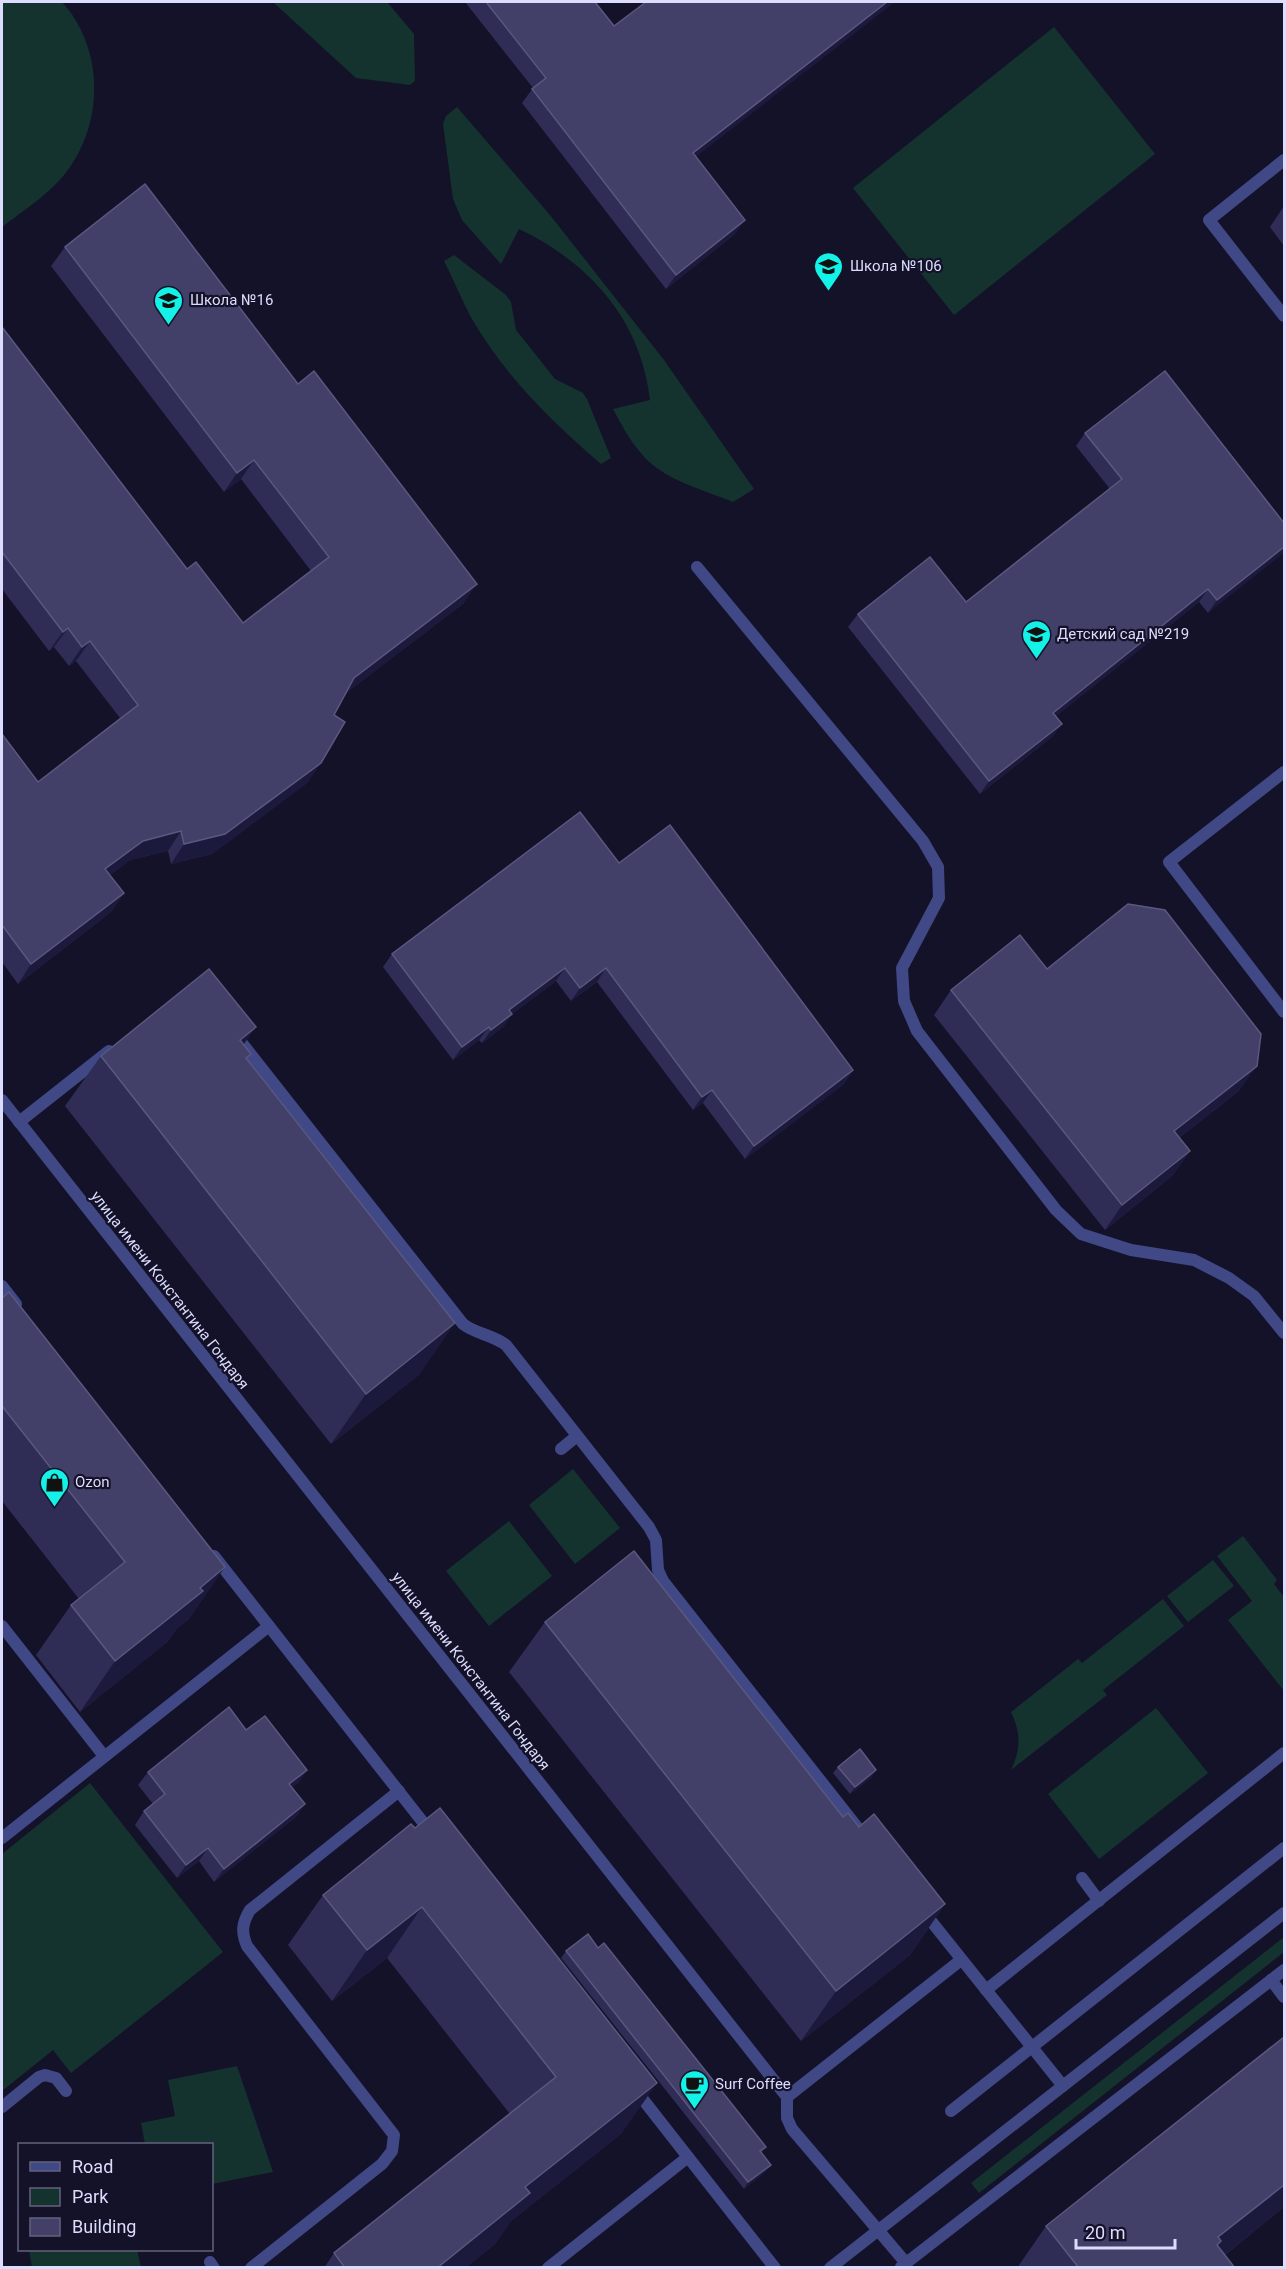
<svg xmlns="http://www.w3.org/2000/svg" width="1286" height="2269" viewBox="0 0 1286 2269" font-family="Roboto,sans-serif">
<rect width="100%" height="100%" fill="#131229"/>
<g fill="#15332e">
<path d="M 2,2 L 62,2 C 102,46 105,117 70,167 C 53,192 25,209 2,227 Z"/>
<polygon points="273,2 387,2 414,34 415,81 410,85 356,78"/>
<polygon points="1054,27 1155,154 954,315 853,188"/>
<path d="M 457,107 L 550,215 L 664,360 L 754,489 L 733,502 C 702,489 662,480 640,452 C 629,439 621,424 613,409 L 650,400 C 641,320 590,263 519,229 L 501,264 L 462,220 L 453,199 L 443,124 L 446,116 Z"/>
<path d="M 454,255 L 506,295 L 511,302 L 516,330 L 555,379 L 583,393 L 587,399 L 611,458 L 601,464 C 552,422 505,376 472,319 C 462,301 454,280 444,261 Z"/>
<polygon points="573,1469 620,1528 575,1564 529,1505"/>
<polygon points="509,1521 552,1576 489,1626 446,1571"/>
<polygon points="1243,1536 1277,1580 1274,1584 1284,1597 1284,1691 1228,1620 1252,1601 1217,1556"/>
<polygon points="1213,1560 1234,1586 1188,1622 1167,1596"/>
<path d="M 1163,1599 L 1184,1626 L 1103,1690 L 1107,1695 L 1011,1770 C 1021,1749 1021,1733 1011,1712 L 1078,1659 L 1082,1663 Z"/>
<polygon points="1156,1708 1208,1773 1099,1859 1048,1794"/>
<polygon points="90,1783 223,1952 71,2073 53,2050 2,2091 2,1854"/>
<polygon points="1284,1937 1284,1952 979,2193 971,2183"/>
<polygon points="237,2066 273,2172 212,2184 212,2144 145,2144 141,2123 175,2116 168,2080"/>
<polygon points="29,2250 137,2250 141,2267 32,2267"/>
</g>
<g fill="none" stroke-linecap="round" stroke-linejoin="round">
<g stroke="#404885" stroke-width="12">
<polyline points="1284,160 1209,220 1284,316"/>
<polyline points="697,567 923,841 938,867 939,898 902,968 904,1001 917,1031 1056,1210 1081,1234 1131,1250 1194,1260 1229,1278 1254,1296 1284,1333"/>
<polyline points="1284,772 1169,862 1284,1012"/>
<path d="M 241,1042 L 463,1324 C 476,1334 493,1335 506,1345 L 649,1527 L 656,1540 L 658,1570 L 663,1581 L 857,1827"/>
<polyline points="19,1122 109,1051"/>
<polyline points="2,1286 16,1304"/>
<polyline points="561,1449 577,1436"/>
<polyline points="214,1556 433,1835"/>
<polyline points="2,1626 104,1756"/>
<polyline points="2,1838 269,1626"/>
<polyline points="1082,1878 1099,1901"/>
<polyline points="923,1911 1063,2086"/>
<polyline points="1271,1980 1284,1997"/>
<polyline points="986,1990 1284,1753"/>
<polyline points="634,2088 775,2268"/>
<polyline points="787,2097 961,1960"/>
<polyline points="2,2107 39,2077 45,2075 56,2078 66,2091"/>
<polyline points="951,2111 1284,1848"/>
<polyline points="210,2262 214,2268"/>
<path d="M 251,2268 L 382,2164 L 392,2151 L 394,2135 L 247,1946 C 241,1932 242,1923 250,1910 L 399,1791"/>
<polyline points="548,2268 688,2157"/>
</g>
<g stroke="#404885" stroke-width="12">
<polyline points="2,1100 787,2097 787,2118 792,2129 906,2263"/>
<polyline points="901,2267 1284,1970"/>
<polyline points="830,2268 1284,1913"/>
</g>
</g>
<g fill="#2f2c56">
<polygon points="465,2 595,2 614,26 696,157 735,234 666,289 522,103 533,88"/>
<polygon points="1284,206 1284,246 1270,227"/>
<polygon points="65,247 464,603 346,693 334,715 308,782 212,854 171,864 168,851 130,860 110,875 124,893 111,912 18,984 2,962 2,734 38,782 120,718 76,661 69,666 54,647 49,651 2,589 2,327 187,569 243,623 311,571 241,479 224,492 51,266"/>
<polygon points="1085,433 1284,523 1208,613 1199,602 1056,716 1062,724 1052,737 980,794 848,627 858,614 966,602 1110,489 1076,446"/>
<polygon points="619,863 853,1070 844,1084 745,1159 703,1103 693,1110 597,982 571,1001 556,981 512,1014 503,1027 482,1043 479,1040 453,1060 383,967 392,954"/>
<polygon points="1047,969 1239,1091 1179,1138 1190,1151 1172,1176 1105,1230 934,1015 951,990"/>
<polygon points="244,1045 247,1059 420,1374 331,1444 65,1106 101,1056"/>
<polygon points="2,1298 190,1618 177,1628 167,1642 80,1712 36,1655 71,1605 79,1599 2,1501"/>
<polygon points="545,1622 859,1827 945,1904 910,1955 801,2041 509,1672"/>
<polygon points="246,1730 307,1770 298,1783 292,1787 305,1804 296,1817 214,1882 199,1861 177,1878 135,1825 144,1811 153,1804 138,1785 148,1772"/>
<polygon points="838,1767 872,1777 850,1794 833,1773"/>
<polygon points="411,1824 622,2133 511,2221 495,2244 465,2268 324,2268 334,2253 510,2114 387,1958 332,2001 288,1945 323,1895"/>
<polygon points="598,1948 766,2147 761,2153 766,2171 744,2189 561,1958 566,1951"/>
<polygon points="1284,2037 1284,2207 1225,2255 1235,2268 1017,2268 1046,2226"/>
</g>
<g fill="#1c1a3c">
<polygon points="887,2 895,2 683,167 693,153"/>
<polygon points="745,220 735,234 666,289 676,275"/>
<polygon points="254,460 241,479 224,492 237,473"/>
<polygon points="1284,547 1284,553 1208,613 1217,600"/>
<polygon points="477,584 464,603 341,697 354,678"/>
<polygon points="1208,589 1199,602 1044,726 1053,713"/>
<polygon points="68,628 54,647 49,651 63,632"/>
<polygon points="90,641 76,661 69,666 82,647"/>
<polygon points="1062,724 1052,737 980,794 989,781"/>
<polygon points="321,763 308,782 212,854 171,864 184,844"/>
<polygon points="181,831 168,851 130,860 92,889 105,869 143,841"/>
<polygon points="124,893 111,912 18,984 31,964"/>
<polygon points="565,968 556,981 500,1023 509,1010"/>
<polygon points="606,968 597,982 571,1001 580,988"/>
<polygon points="512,1014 503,1027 482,1043 491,1030"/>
<polygon points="256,1027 220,1078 240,1040"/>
<polygon points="489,1027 479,1040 453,1060 462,1047"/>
<polygon points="1257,1066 1239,1091 1156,1156 1174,1131"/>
<polygon points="853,1070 844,1084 745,1159 754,1146"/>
<polygon points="712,1090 703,1103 693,1110 702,1097"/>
<polygon points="1190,1151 1172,1176 1105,1230 1122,1205"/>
<polygon points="455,1323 420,1374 331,1444 366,1394"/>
<polygon points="225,1567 190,1618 177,1628 167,1642 80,1712 115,1661 200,1588"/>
<polygon points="307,1770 298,1783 280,1797 289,1784"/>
<polygon points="876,1770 872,1777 850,1794 855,1787"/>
<polygon points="305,1804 296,1817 214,1882 224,1869"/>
<polygon points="208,1848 199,1861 177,1878 186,1865"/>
<polygon points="945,1904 910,1955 801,2041 836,1991"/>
<polygon points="422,1907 387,1958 332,2001 367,1950"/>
<polygon points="657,2083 622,2133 511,2221 495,2244 465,2268 437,2268 525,2187"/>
<polygon points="771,2165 766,2171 744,2189 748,2182"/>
<polygon points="1284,2185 1284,2207 1208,2268 1218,2237"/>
</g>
<g fill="#423f68" stroke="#5a587f" stroke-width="1.5">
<polygon points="486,2 595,2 614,26 646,2 887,2 693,153 745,220 676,275 532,89 546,78"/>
<polygon points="145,184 298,384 314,371 477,584 354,678 334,715 345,722 321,763 225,834 184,844 181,831 143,841 105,869 124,893 31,964 2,925 2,734 38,782 138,705 90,641 82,647 68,628 63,632 2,552 2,327 187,569 196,562 243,623 329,557 254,460 237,473 65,247"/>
<polygon points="1165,371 1284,523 1284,547 1217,600 1208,589 1053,713 1062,724 989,781 858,614 930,557 966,602 1122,479 1085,433"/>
<polygon points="580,812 619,863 670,825 853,1070 754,1146 712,1090 702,1097 606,968 580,988 565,968 509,1010 512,1014 491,1030 489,1027 462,1047 392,954"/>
<polygon points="1128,904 1165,910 1261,1034 1257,1066 1174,1131 1190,1151 1122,1205 951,990 1020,935 1047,969"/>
<polygon points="209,969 256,1027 240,1040 251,1054 246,1058 455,1323 366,1394 101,1056"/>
<polygon points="9,1292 225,1567 200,1588 203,1591 115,1661 71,1605 125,1562 2,1406 2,1298"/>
<polygon points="634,1551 843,1817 848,1813 859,1827 874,1814 945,1904 836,1991 545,1622"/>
<polygon points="229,1707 246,1730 265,1716 307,1770 289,1784 305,1804 224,1869 208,1848 186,1865 144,1811 165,1794 148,1772"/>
<polygon points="860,1749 876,1770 855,1787 838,1767"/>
<polygon points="440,1808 657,2083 525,2187 530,2193 437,2268 345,2268 334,2253 556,2077 422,1907 367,1950 323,1895 411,1824 415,1828"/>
<polygon points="588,1934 598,1948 604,1943 766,2147 760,2151 771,2165 748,2182 566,1951"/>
<polygon points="1284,2037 1284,2185 1218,2237 1221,2241 1217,2245 1235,2268 1079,2268 1046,2226"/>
</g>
<defs>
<symbol id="school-pin" viewBox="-11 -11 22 30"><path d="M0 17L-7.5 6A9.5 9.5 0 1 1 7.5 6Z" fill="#14f2e7" stroke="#131229"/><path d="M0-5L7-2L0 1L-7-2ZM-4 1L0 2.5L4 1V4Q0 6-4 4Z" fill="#111"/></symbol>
<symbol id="shop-pin" viewBox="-11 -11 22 30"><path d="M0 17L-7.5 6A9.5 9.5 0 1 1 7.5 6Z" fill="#14f2e7" stroke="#131229"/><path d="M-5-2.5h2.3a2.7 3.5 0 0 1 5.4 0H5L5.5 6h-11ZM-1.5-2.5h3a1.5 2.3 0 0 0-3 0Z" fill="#111"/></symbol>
<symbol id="cafe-pin" viewBox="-11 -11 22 30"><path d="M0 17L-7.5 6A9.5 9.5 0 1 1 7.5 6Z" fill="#14f2e7" stroke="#131229"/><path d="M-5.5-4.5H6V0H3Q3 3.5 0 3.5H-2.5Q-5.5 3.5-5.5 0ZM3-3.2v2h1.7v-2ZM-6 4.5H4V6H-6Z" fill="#111"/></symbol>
</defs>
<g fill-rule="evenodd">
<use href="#school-pin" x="812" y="250" width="33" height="45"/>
<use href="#school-pin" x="152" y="284" width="33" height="45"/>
<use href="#school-pin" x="1020" y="618" width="33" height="45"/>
<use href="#shop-pin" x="38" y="1466" width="33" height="45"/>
<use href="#cafe-pin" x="678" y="2068" width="33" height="45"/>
</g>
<g text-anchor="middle" stroke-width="4.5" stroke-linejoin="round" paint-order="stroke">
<g font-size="15" fill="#dcddfd" stroke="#131229" text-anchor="start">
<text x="850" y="271">Школа №106</text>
<text x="190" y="305">Школа №16</text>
<text x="1057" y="639">Детский сад №219</text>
<text x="75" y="1487">Ozon</text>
<text x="715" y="2089">Surf Coffee</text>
</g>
<g font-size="15" fill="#dcddfd" stroke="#131229">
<text transform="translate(170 1290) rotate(52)" y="5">улица имени Константина Гондаря</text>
<text transform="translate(471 1671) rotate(52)" y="5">улица имени Константина Гондаря</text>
</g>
</g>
<rect width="1286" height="2269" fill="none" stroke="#dcddfd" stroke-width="6"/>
<rect x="18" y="2143" width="195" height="108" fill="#131229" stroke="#63637e" stroke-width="1.5"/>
<rect x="30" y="2162" width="30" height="9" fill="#404885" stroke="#63637e" stroke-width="1.5"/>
<text x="72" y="2173" font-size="18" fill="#dcddfd">Road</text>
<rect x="30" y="2188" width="30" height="18" fill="#15332e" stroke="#63637e" stroke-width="1.5"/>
<text x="72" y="2203" font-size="18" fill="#dcddfd">Park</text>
<rect x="30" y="2218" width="30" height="18" fill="#423f68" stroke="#63637e" stroke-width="1.5"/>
<text x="72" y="2233" font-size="18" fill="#dcddfd">Building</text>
<path d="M1076 2239v9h99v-9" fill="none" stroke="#dcddfd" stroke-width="3"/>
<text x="1085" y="2239" font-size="18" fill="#dcddfd" stroke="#131229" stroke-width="4.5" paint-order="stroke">20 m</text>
</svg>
